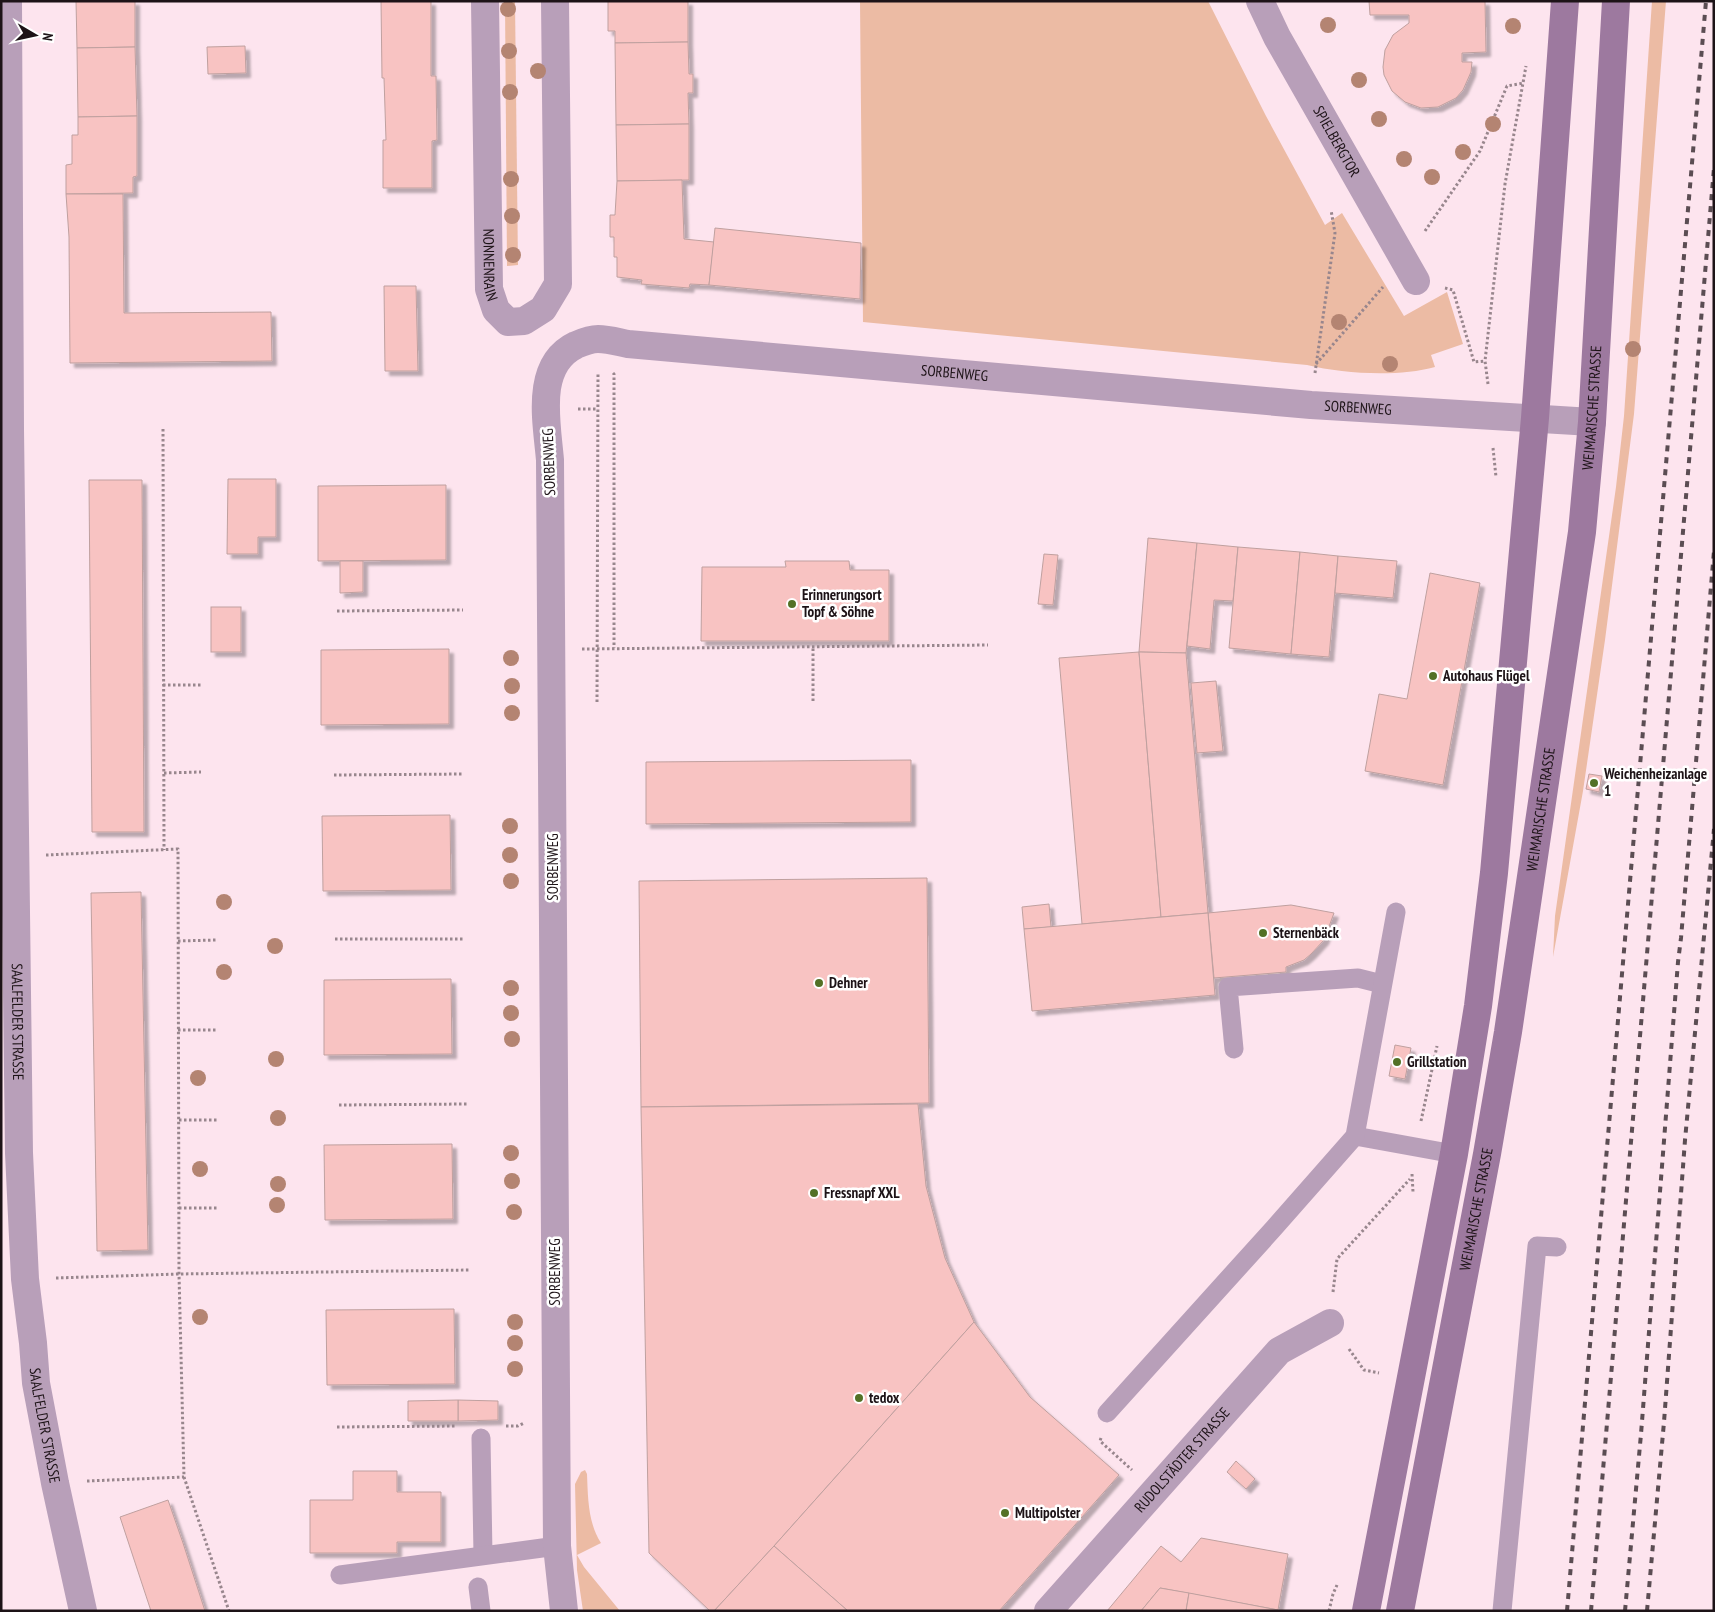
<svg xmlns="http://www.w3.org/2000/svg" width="1715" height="1612" viewBox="0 0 1715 1612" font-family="'PT Sans Narrow',sans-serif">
<defs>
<filter id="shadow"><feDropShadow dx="4.5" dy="4.5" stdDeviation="1" flood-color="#0004"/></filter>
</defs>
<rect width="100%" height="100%" fill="#fde4ee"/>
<g fill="#ecbba4">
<polygon points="505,1 515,1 518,265 507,266"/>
<path d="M 860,1 L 1208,1 L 1266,116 L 1325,225 L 1342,213 L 1404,316 L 1447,292 L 1463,344 L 1431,355 L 1435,367 C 1399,377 1344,374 1307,365 L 863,322 Z"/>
<polygon points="1652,1 1666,1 1634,414 1605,640 1583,791 1553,957 1555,916 1616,487 1624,416"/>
<path d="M 585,1470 L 587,1474 C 588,1498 588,1523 601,1543 L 577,1555 L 584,1567 L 620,1611 L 583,1611 L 577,1570 L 575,1484 L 581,1472 Z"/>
</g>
<g fill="#f8c3c2" stroke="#bfa09f" filter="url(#shadow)">
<polygon points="76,1 135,1 135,47 77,48"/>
<polygon points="381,1 431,1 431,76 436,76 437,140 432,141 432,188 383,188 383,140 386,140 384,78 382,78"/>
<polygon points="608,1 688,1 688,42 615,43 615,31 608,31"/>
<polygon points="1369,1 1485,1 1486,52 1462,53 1462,62 1472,62 1471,72 1463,90 1456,98 1438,107 1421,108 1405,102 1392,91 1384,75 1383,67 1385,50 1393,35 1409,23 1409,15 1370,15"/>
<polygon points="688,42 689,74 693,74 693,93 688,93 689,124 616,125 615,43"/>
<polygon points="245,46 246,73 208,74 207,47"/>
<polygon points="135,47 137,116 78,117 77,48"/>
<polygon points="137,116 137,176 133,177 133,193 66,194 66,165 72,164 72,135 78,135 78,117"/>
<polygon points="689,124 689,180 617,181 616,125"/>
<polygon points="682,180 684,239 714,242 709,285 690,284 689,288 641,284 642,280 617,277 617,257 614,257 614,237 610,237 610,215 615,215 617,181"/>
<polygon points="66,194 123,194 124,313 271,312 272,361 70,363 69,237"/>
<polygon points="715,228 861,243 860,299 709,285"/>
<polygon points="384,286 416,286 418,371 385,371"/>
<polygon points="228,479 276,479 276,537 258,537 258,554 227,554"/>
<polygon points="89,480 142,480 144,832 92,832"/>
<polygon points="446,485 446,560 318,561 318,486"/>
<polygon points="1148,538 1197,543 1186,653 1139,652"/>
<polygon points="1197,543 1238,547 1233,601 1214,600 1210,649 1187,646"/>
<polygon points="1238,547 1300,552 1291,654 1229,648"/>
<polygon points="1300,552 1338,556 1329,657 1291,654"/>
<polygon points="1044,554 1058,555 1053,605 1038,604"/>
<polygon points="1338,556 1397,561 1393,598 1335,593"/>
<polygon points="340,561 363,561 363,592 340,593"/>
<polygon points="785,561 849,561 850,570 889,570 889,641 701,641 702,567 786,567"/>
<polygon points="1430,573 1480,583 1443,785 1365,771 1379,694 1407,699"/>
<rect x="211" y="607" width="30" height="45"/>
<polygon points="449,649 449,724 321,725 321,650"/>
<polygon points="1139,652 1161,917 1082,924 1059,658"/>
<polygon points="1139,652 1186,653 1208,913 1161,917"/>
<polygon points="1216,681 1223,751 1197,753 1191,683"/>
<polygon points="911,760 911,822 646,824 646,762"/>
<polygon points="1589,774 1602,776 1599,792 1586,789"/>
<polygon points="450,815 451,890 323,891 322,816"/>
<polygon points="927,878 929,1103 641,1107 639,881"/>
<polygon points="141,892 148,1250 97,1251 91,893"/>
<polygon points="1049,904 1051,927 1024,929 1022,907"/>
<polygon points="1291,905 1334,913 1324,940 1311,954 1304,960 1286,967 1286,972 1214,978 1208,913"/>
<polygon points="1208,913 1215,995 1032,1011 1024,929"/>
<polygon points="451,979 452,1054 324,1055 324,980"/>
<polygon points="1395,1045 1411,1048 1405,1079 1389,1076"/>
<polygon points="918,1104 926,1186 945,1258 974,1322 774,1546 714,1611 710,1611 649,1553 641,1107"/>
<polygon points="452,1144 453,1219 325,1220 324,1145"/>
<polygon points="454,1309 455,1384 327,1385 326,1310"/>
<polygon points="974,1322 1030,1397 1119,1475 999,1611 848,1611 774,1546"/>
<polygon points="458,1400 498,1401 498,1420 458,1421"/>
<polygon points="458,1400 458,1421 408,1421 408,1401"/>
<polygon points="1236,1461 1255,1479 1246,1489 1227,1472"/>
<polygon points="353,1471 397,1471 397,1492 441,1492 441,1542 397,1542 397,1553 310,1553 310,1500 353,1500"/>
<polygon points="168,1500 183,1543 205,1611 151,1611 120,1517"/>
<polygon points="1201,1538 1288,1554 1278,1610 1160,1588 1141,1611 1107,1611 1161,1546 1181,1562"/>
<polygon points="774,1546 848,1611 714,1611"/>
<polygon points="1160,1588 1189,1593 1186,1611 1141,1611"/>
<polygon points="1189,1593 1278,1610 1186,1611"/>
</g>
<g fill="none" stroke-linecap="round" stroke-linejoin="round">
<g stroke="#98868d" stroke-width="3" stroke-dasharray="2.5 2.5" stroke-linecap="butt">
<polyline points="1425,231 1480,151 1507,86 1524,83"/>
<polyline points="1445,288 1453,290 1474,362 1485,361"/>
<polyline points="1316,364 1383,287"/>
<polyline points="613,373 614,374 614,648"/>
<polyline points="1315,373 1335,233 1331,210"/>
<polyline points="1488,384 1485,361 1505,184 1526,66"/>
<polyline points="578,409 598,409"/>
<polyline points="163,429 164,850"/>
<polyline points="1493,448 1496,477"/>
<polyline points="337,611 463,610"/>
<polyline points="582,649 988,645"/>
<polyline points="163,685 202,685"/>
<polyline points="813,701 813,647"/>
<polyline points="597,702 598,372"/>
<polyline points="164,773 201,772"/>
<polyline points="334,775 464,774"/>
<polyline points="46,855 178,849 179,1274 184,1477 229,1611"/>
<polyline points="335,939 465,939"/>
<polyline points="178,941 216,940"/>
<polyline points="178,1030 216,1030"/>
<polyline points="339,1105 467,1104"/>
<polyline points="179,1120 217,1120"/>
<polyline points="1421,1121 1437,1046"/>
<polyline points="1412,1174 1413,1192"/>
<polyline points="179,1208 217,1208"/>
<polyline points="56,1278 179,1274 470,1270"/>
<polyline points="1333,1292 1337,1259 1410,1179"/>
<polyline points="1349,1349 1364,1370 1379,1373"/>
<polyline points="506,1426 518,1426 524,1423"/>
<polyline points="337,1427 457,1426"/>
<polyline points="1101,1438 1100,1441 1132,1470"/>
<polyline points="87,1481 184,1477"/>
<polyline points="1329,1611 1333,1594 1337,1585"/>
</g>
<g stroke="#b89fb9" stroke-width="19">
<polyline points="1234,1049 1228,987 1358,978 1382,984"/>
<polyline points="1355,1136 1454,1154"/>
<polyline points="1107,1413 1274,1228 1355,1136 1396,912"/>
<polyline points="481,1438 483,1555"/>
<polyline points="340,1575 557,1546"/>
<polyline points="478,1587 481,1611"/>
<polyline points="1502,1611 1537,1246 1557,1247"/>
</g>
<g stroke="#b89fb9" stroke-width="28">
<path id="s1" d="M 8,1 L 10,429 L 19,1153 L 25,1279 L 33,1343 L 36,1383 L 55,1483 L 83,1611"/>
<path id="s2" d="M 485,1 L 489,289 L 496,310 L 508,322 L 524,321 L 543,309 L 558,284 L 555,1"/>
<path id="s3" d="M 1260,1 L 1277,37 L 1416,281"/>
<path id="s4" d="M 564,1611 L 557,1546 L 550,460 C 547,423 534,365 576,345 C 583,342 590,339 598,339 C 608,339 618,342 628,344 L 1311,405 L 1592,422"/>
<path id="s5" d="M 1048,1611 L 1279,1351 L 1330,1323"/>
</g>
<g stroke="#9d799f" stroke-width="28">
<polyline points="1366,1611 1454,1154 1478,1006 1494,873 1535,418 1565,1"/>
<path id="s6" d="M 1400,1611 L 1487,1154 L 1508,1032 L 1582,532 L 1592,422 L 1616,1"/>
</g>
<g stroke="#5b4d53" stroke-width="4" stroke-dasharray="6 6" stroke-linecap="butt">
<polyline points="1567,1611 1706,1"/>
<polyline points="1591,1611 1714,168"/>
<polyline points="1625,1611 1641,1434 1678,962 1681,938 1714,551"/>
<polyline points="1647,1611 1664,1422 1685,1140 1714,829"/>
</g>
</g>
<g fill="#b48472">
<circle cx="508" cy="9" r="8"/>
<circle cx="1328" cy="25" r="8"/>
<circle cx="1513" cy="26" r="8"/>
<circle cx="509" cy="51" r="8"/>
<circle cx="538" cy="71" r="8"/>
<circle cx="1359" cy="80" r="8"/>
<circle cx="510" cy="92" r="8"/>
<circle cx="1379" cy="119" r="8"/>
<circle cx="1493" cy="124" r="8"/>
<circle cx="1463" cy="152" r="8"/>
<circle cx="1404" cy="159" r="8"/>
<circle cx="1432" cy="177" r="8"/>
<circle cx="511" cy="179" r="8"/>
<circle cx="512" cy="216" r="8"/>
<circle cx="513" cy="255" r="8"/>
<circle cx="1339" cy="322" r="8"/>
<circle cx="1633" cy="349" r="8"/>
<circle cx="1390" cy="364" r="8"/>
<circle cx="511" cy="658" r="8"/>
<circle cx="512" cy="686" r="8"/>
<circle cx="512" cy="713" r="8"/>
<circle cx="510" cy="826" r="8"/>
<circle cx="510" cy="855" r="8"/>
<circle cx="511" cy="881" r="8"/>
<circle cx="224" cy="902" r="8"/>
<circle cx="275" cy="946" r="8"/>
<circle cx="224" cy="972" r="8"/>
<circle cx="511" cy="988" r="8"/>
<circle cx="511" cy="1013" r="8"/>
<circle cx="512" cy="1039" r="8"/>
<circle cx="276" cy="1059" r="8"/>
<circle cx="198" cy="1078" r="8"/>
<circle cx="278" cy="1118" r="8"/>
<circle cx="511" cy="1153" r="8"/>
<circle cx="200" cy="1169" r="8"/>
<circle cx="512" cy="1181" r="8"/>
<circle cx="278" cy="1184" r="8"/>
<circle cx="277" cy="1205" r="8"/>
<circle cx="514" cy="1212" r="8"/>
<circle cx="200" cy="1317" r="8"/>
<circle cx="515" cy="1322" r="8"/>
<circle cx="515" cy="1343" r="8"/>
<circle cx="515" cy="1369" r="8"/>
</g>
<g fill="#537126" stroke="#fff" stroke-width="2">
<circle cx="792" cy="604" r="5"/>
<circle cx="1433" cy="676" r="5"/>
<circle cx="1594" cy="783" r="5"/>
<circle cx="1263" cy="933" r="5"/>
<circle cx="819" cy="983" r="5"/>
<circle cx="1397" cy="1062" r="5"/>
<circle cx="814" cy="1193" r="5"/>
<circle cx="859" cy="1398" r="5"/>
<circle cx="1005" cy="1513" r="5"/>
</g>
<g text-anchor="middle" stroke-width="5" stroke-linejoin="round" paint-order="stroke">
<g font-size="15" fill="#1d1317" stroke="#fff">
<text dy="5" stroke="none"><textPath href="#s3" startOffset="160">SPIELBERGTOR</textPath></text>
<text dy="5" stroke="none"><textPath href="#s2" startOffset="264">NONNENRAIN</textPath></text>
<text dy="5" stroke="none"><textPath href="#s4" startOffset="1659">SORBENWEG</textPath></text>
<text dy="5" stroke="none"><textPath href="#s4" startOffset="2064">SORBENWEG</textPath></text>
<text dy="5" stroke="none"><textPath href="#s6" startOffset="1219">WEIMARISCHE STRASSE</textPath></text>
<text transform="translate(549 462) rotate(-92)" y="5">SORBENWEG</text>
<text dy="5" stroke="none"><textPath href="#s6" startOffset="814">WEIMARISCHE STRASSE</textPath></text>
<text transform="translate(553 867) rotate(-90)" y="5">SORBENWEG</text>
<text dy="5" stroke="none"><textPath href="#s1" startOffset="1021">SAALFELDER STRASSE</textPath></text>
<text dy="5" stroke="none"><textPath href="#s6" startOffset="409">WEIMARISCHE STRASSE</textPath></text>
<text transform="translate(555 1272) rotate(-90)" y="5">SORBENWEG</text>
<text dy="5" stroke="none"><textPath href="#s1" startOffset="1426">SAALFELDER STRASSE</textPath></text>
<text dy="5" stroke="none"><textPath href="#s5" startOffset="202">RUDOLSTÄDTER STRASSE</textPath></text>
</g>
<g font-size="15" font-weight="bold" fill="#1d1317" stroke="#fff" text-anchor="start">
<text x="802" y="600">Erinnerungsort<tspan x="802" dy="17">Topf &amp; Söhne</tspan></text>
<text x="1443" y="681">Autohaus Flügel</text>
<text x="1604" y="779">Weichenheizanlage<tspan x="1604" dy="17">1</tspan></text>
<text x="1273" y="938">Sternenbäck</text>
<text x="829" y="988">Dehner</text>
<text x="1407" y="1067">Grillstation</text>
<text x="824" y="1198">Fressnapf XXL</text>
<text x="869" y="1403">tedox</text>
<text x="1015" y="1518">Multipolster</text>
</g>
</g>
<rect width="1715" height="1612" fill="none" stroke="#1d1317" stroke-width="5"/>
<g transform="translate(35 35) rotate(99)" stroke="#ffffff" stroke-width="4" paint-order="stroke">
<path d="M0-4L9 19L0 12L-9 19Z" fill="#1d1317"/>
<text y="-8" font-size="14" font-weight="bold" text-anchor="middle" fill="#1d1317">N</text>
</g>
</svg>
